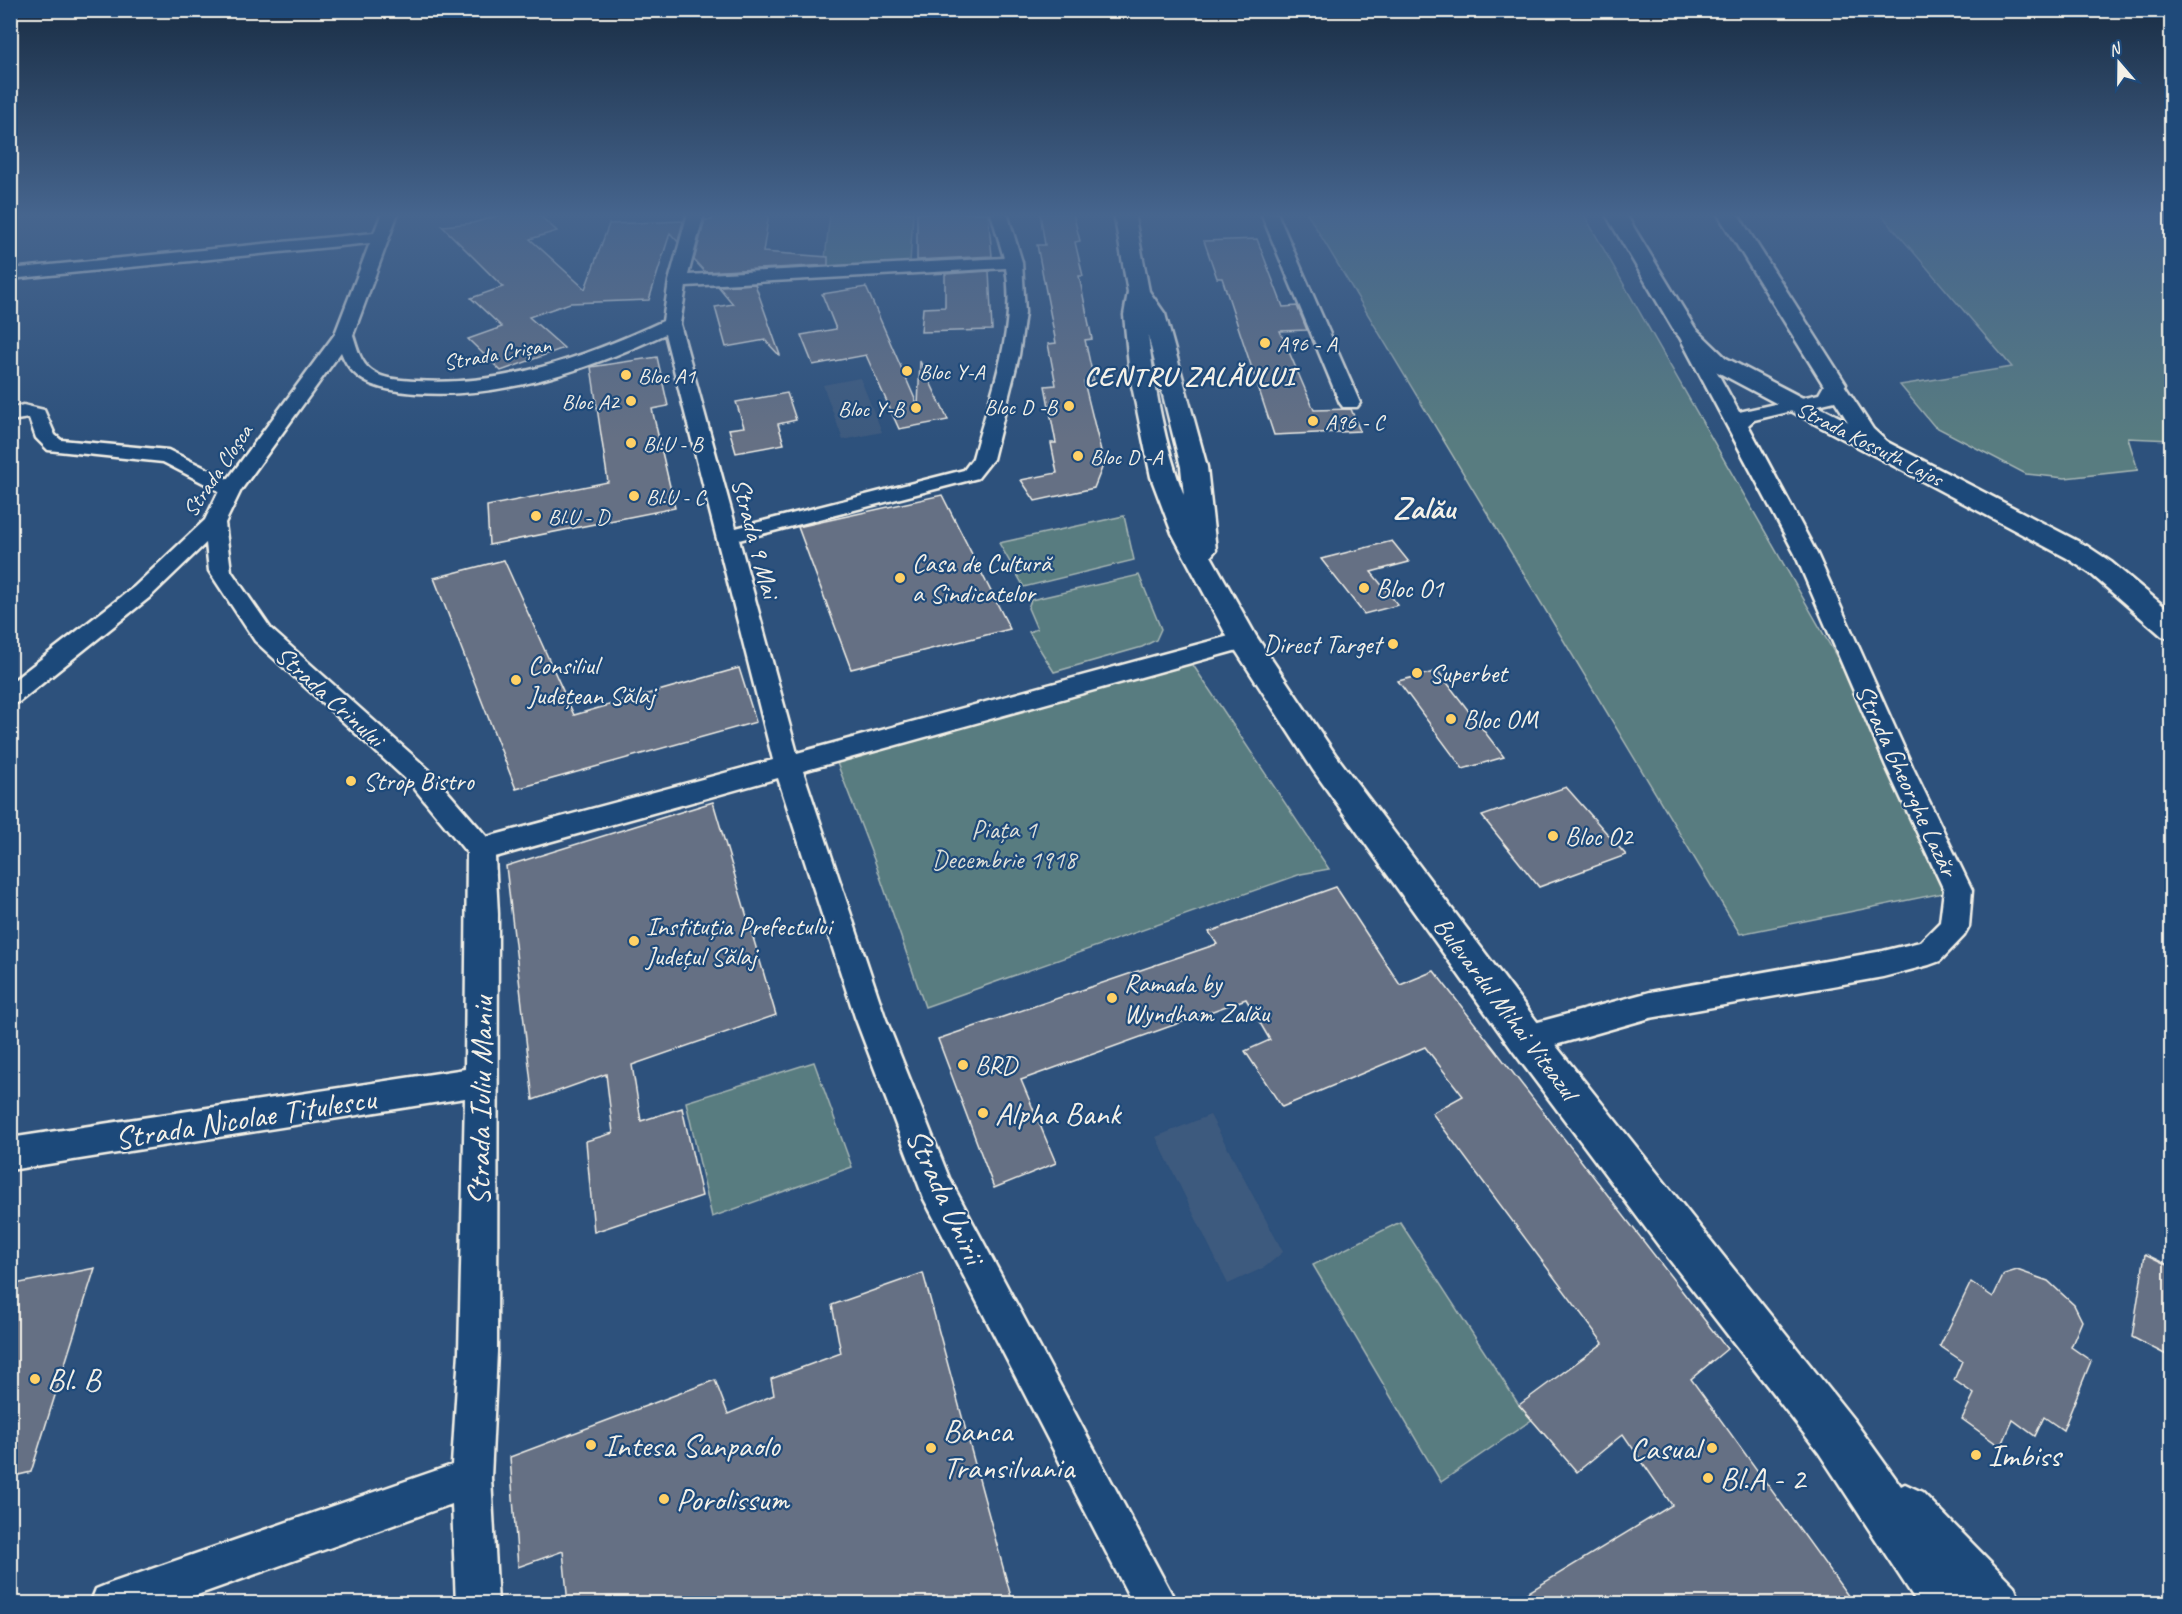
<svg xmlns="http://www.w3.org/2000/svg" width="2182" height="1614" viewBox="0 0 2182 1614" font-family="Caveat,sans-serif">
<rect width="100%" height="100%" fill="#2d517c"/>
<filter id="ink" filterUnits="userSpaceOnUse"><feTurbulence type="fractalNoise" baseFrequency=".0167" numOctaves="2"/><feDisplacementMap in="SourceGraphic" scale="12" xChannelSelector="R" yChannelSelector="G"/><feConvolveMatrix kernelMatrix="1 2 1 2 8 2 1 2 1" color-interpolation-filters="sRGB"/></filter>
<g filter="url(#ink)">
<g fill="#3e5a7e">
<polygon points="860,378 882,432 843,440 823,385"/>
<polygon points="1210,1115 1283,1252 1265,1267 1228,1284 1156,1137"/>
</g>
<g fill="#597b80" stroke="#a6b6b4" stroke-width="1.5">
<polygon points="830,213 913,213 910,263 824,268"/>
<polygon points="1307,213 1583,213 1899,766 1958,890 1740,934"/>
<polygon points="1880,213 2171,213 2171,440 2128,438 2138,470 2065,478 2026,474 1934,426 1900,385 2012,367"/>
<polygon points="1124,516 1134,560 1024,587 999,543"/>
<polygon points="1139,575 1161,629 1156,640 1142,647 1054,672 1029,632 1037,629 1028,608 1031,600"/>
<polygon points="1191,662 1329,869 1301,874 925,1007 875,862 837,763 952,728"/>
<polygon points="814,1062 852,1167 712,1217 686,1102"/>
<polygon points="1400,1222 1519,1405 1533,1419 1441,1482 1313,1265"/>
</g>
<g fill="#656f84" stroke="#f4f1e8" stroke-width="1.5">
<polygon points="507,213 537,213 557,231 530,239 585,289 609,224 683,221 678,242 670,233 649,300 570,303 529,317 564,348 501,371 468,339 502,327 471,298 503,287 442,226 473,223"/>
<polygon points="714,213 769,213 763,252 828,257 828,265 705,272 694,260 705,220 712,220"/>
<polygon points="917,213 988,213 992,256 917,260"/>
<polygon points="1040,213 1073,213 1080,241 1075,242 1083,276 1079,276 1092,339 1085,340 1094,381 1084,382 1104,463 1094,488 1035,501 1021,480 1057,473 1051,443 1056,443 1045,386 1056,385 1048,344 1056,343 1037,245 1045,245"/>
<polygon points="1257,239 1283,307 1297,306 1307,330 1280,331 1314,410 1351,409 1360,431 1274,435 1222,278 1217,278 1204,241"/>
<polygon points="989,271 992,330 921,332 923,308 945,307 945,274"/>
<polygon points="755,284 780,355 779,355 765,340 726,347 715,307 733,304 718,286"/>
<polygon points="866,287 918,406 920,361 948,420 899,429 866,355 813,365 801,335 836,329 822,294"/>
<polygon points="657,357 668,406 652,409 675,508 489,545 487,506 608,482 591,367"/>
<polygon points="787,393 796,420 778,424 784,444 736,453 729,429 744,427 736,402"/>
<polygon points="942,495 1010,629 851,669 798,527"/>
<polygon points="1392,541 1409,562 1371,572 1398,605 1364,614 1321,559"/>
<polygon points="504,560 574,715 739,668 756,722 516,789 434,578"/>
<polygon points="1438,671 1504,757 1463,769 1398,681"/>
<polygon points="1566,787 1626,855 1539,887 1482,816"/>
<polygon points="713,802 776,1015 632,1065 641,1121 682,1108 702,1196 594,1232 586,1141 613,1133 606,1074 533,1100 506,866"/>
<polygon points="1336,887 1400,985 1434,971 1727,1349 1691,1379 1854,1604 1509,1604 1672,1505 1623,1434 1577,1472 1519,1405 1603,1343 1432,1113 1463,1096 1425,1047 1282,1107 1245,1051 1270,1040 1246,999 1021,1080 1056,1163 994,1188 938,1039 1217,944 1209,932"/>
<polygon points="2145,1254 2172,1267 2172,1358 2132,1337"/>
<polygon points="95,1268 31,1472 10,1477 10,1285"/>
<polygon points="2017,1270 2048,1281 2074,1305 2082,1321 2071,1347 2091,1361 2063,1430 2044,1417 2035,1436 2013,1420 2001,1447 1962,1419 1974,1394 1954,1380 1962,1361 1940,1346 1971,1282 1993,1297 2004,1274"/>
<polygon points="923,1273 1013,1604 568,1604 563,1551 518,1567 510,1457 715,1380 728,1414 774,1395 771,1379 841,1353 832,1305"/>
</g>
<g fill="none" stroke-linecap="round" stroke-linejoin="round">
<defs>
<g id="street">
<polygon points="10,213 20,213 16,222 10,224"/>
<path d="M 382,213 L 398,213 L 353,335 C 357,347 360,363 372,371 C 384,380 401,380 416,381 C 503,387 585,357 663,321 L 669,281 L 688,213 L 704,213 L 688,275 L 1004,258 L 991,213 L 1007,213 L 1022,262 L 1025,313 L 1019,355 L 993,459 L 978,478 L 739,540 L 797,753 L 1244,632 L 1252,634 L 1256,640 L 1252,646 L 803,771 L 885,1017 L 949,1178 L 1177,1604 L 1133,1604 L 924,1199 L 855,1017 L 778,778 L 495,857 L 498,914 L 497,1352 L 491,1478 L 498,1604 L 456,1604 L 452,1504 L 172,1604 L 90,1604 L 96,1589 L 111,1583 L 452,1465 L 459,1352 L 465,1098 L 10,1170 L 10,1138 L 465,1069 L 467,853 L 410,783 L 255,641 L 209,571 L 206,543 L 150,597 L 19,702 L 10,705 L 10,683 L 134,587 L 205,520 L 219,491 L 163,462 L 48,450 L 36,438 L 29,418 L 10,421 L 10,409 L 23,405 L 44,410 L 55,435 L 61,440 L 168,450 L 228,479 L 335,334 L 370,243 L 10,279 L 10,269 L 374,233 ZM 1006,268 C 1017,331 989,398 973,458 L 964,470 L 736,528 L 680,324 L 686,286 ZM 665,334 L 773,760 L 487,837 L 428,769 L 271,629 L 231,571 L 225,523 L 241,490 L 341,352 C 354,386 383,390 416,393 C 502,399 587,370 665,334 Z"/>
<polygon points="1261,213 1277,213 1360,403 1357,407 1343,407 1340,403"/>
<path d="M 1686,327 L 1695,332 L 1739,412 L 1819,394 L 1827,380 L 1841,380 L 1873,429 L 1899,453 L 1896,457 C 1870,464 1847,419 1835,401 L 1754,420 L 1748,425 L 1817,554 L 1912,766 L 1972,890 L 1969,927 L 1964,936 L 1940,961 L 1929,965 L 1883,977 L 1650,1018 L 1527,1053 L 1516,1049 L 1511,1039 L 1516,1029 L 1527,1025 L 1650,992 L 1883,951 L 1920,942 L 1940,922 L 1944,890 L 1886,766 L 1795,554 L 1677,332 Z"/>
</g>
<g id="secondary">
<path d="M 1114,213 L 1134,213 L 1149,291 L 1165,314 L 1207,467 L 1216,550 L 1211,556 L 1256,636 L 1335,754 L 1541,1027 L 1853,1419 L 1901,1486 L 1905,1484 L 1922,1492 L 2014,1586 L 2021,1604 L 1918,1604 L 1819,1453 L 1662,1250 L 1513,1051 L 1313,770 L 1229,640 L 1172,533 L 1151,477 L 1130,376 L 1124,315 L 1128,292 ZM 1148,335 L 1181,467 L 1184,495 C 1164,445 1155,388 1148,335 Z"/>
<polygon points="1717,213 1737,213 1846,384 1842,389 1826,389"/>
</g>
<polygon id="primary" points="1605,213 1625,213 1695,328 1726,358 2087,546 2111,562 2172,613 2172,639 2162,636 2091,574 2067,558 1710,368 1675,332"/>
</defs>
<use href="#street" stroke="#f4f1e8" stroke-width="5"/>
<use href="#secondary" stroke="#f4f1e8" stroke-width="5"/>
<use href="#primary" stroke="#f4f1e8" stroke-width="5"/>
<use href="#street" fill="#1f4a7a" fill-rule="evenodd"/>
<use href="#secondary" fill="#1f4a7a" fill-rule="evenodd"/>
<use href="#primary" fill="#1f4a7a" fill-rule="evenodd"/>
</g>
</g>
<linearGradient id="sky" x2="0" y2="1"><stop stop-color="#192d44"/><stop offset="0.49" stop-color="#46658e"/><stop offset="1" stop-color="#46658e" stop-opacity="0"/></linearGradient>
<rect width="2182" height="439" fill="url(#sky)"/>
<g fill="#ffd166" stroke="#1f4a7a" stroke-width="2">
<circle cx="1265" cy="343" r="6"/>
<circle cx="907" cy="371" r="6"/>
<circle cx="626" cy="375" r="6"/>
<circle cx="631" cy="401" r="6"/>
<circle cx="1069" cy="406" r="6"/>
<circle cx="916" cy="408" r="6"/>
<circle cx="1313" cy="421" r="6"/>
<circle cx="631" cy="443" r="6"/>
<circle cx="1078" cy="456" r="6"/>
<circle cx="634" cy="496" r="6"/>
<circle cx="536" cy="516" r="6"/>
<circle cx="900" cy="578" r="6"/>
<circle cx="1364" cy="588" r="6"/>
<circle cx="1393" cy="644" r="6"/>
<circle cx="1417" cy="673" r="6"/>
<circle cx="516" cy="680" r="6"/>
<circle cx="1451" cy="719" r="6"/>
<circle cx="351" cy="781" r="6"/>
<circle cx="1553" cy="836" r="6"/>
<circle cx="634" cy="941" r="6"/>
<circle cx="1112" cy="998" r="6"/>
<circle cx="963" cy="1065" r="6"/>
<circle cx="983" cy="1113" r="6"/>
<circle cx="35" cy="1379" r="6"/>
<circle cx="591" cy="1445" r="6"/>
<circle cx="931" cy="1448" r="6"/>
<circle cx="1712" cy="1448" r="6"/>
<circle cx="1976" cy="1455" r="6"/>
<circle cx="1708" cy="1478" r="6"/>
<circle cx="664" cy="1499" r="6"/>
</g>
<g text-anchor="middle" stroke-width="4.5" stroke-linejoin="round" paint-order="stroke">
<g font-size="22" fill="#f4f1e8" stroke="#1f4a7a" text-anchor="start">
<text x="1277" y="351">A96 - A</text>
<text x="919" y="379">Bloc Y-A</text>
<text x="638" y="383">Bloc A1</text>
<text x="619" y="409" text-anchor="end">Bloc A2</text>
<text x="1057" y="414" text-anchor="end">Bloc D -B</text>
<text x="904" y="416" text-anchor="end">Bloc Y-B</text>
<text x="1325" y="429">A96 - C</text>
<text x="643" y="451">Bl.U - B</text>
<text x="1090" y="464">Bloc D -A</text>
<text x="646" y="504">Bl.U - C</text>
<text x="548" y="524">Bl.U - D</text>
</g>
<g font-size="22" fill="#f4f1e8" stroke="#1f4a7a">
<text transform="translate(497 353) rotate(-10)" y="8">Strada Crișan</text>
<text transform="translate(1870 443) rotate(27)" y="8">Strada Kossuth Lajos</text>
<text transform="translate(217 470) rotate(-56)" y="8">Strada Cloșca</text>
</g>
<g font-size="26" fill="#f4f1e8" stroke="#1f4a7a">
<text transform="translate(756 538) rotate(75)" y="9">Strada 9 Mai</text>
<text transform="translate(330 696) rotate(42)" y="9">Strada Crinului</text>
<text transform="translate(1907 780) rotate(65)" y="9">Strada Gheorghe Lazăr</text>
<text transform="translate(1506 1008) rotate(53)" y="9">Bulevardul Mihai Viteazul</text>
</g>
<g font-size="26" fill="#f4f1e8" stroke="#1f4a7a" text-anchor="start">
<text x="912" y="572">Casa de Cultură<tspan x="912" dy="30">a Sindicatelor</tspan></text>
<text x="1376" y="597">Bloc O1</text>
<text x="1381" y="653" text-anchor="end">Direct Target</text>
<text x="528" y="674">Consiliul<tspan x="528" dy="30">Județean Sălaj</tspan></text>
<text x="1429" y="682">Superbet</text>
<text x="1463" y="728">Bloc OM</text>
<text x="363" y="790">Strop Bistro</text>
<text x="1565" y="845">Bloc O2</text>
<text x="646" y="935">Instituția Prefectului<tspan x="646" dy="30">Județul Sălaj</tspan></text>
<text x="1124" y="992">Ramada by<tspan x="1124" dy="30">Wyndham Zalău</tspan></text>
<text x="975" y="1074">BRD</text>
</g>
<g font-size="26" fill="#dddfd8" stroke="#1f4a7a">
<text x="1004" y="838">Piața 1<tspan x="1004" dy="30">Decembrie 1918</tspan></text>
</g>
<g font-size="27" font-weight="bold" letter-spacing="1.5" fill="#f4f1e8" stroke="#1f4a7a">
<text x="1190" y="385">CENTRU ZALĂULUI</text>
</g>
<g font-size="32" font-weight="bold" fill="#f4f1e8" stroke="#1f4a7a">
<text x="1424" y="518">Zalău</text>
</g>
<g font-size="32" fill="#f4f1e8" stroke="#1f4a7a">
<text transform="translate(480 1101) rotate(-89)" y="11">Strada Iuliu Maniu</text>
<text transform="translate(245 1118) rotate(-9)" y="11">Strada Nicolae Titulescu</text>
<text transform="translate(946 1196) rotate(65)" y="11">Strada Unirii</text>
</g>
<g font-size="32" fill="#f4f1e8" stroke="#1f4a7a" text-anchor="start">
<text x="995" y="1124">Alpha Bank</text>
<text x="47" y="1390">Bl. B</text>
<text x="943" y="1441">Banca<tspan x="943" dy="37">Transilvania</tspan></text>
<text x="603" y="1456">Intesa Sanpaolo</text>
<text x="1700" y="1459" text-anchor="end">Casual</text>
<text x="1988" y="1466">Imbiss</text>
<text x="1720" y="1489">Bl.A - 2</text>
<text x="676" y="1510">Porolissum</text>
</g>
</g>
<rect width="2182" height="1614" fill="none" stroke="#1f4a7a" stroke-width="36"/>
<rect x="18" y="18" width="2146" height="1578" fill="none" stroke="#f4f1e8" stroke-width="2" filter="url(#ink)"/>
<g transform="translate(2119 63) rotate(340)" stroke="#1f4a7a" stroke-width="4.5" paint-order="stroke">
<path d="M0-4.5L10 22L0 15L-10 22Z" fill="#f4f1e8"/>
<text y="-9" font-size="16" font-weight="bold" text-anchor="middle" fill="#f4f1e8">N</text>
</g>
</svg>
